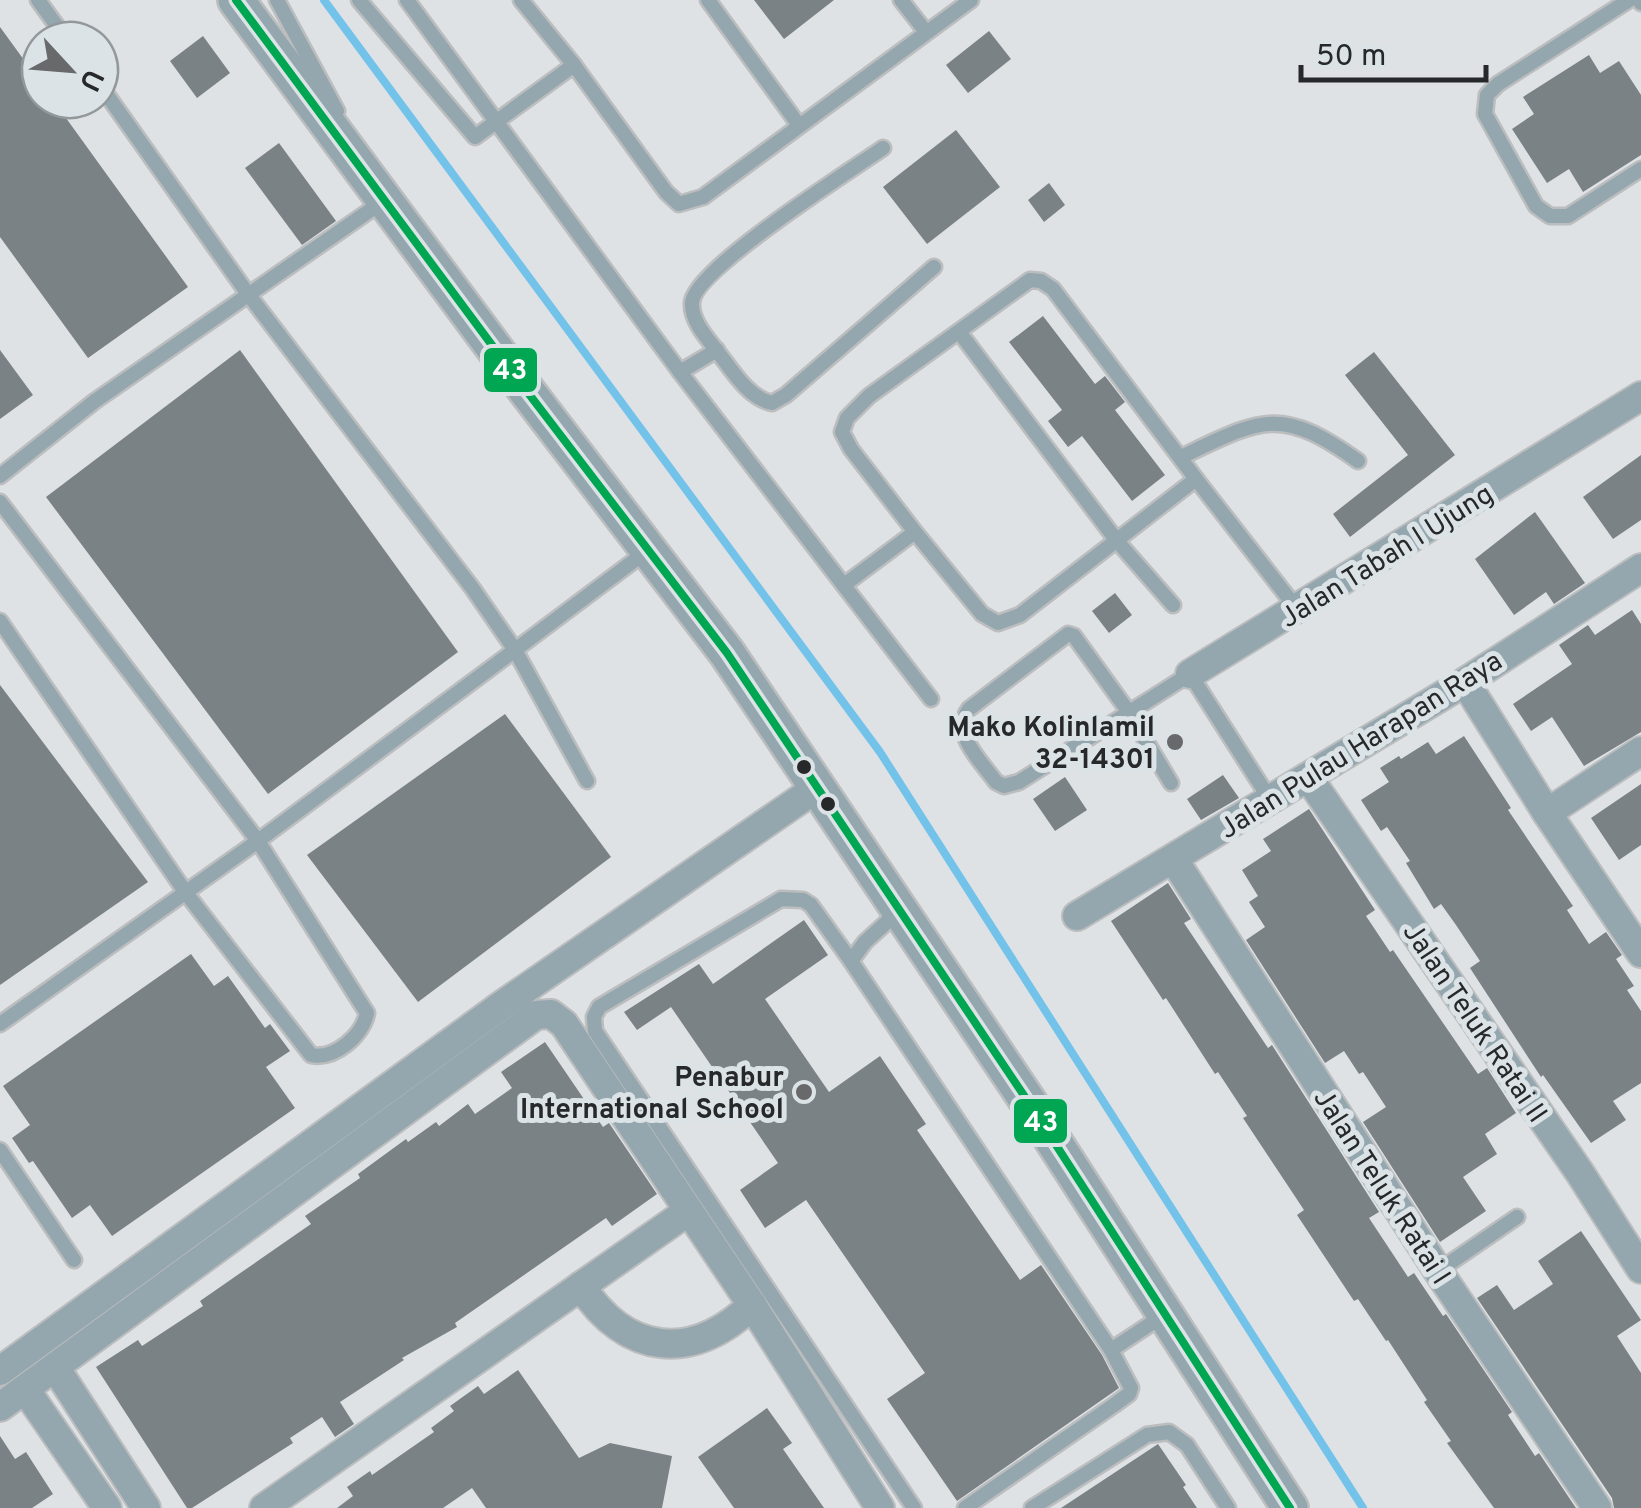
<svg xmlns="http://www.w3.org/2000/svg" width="1641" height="1508" viewBox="0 0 1641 1508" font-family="Overpass,sans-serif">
<rect width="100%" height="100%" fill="#dfe2e4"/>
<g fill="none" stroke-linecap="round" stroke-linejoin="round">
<polyline stroke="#72c2ea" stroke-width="8" points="324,0 880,752 1363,1508"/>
</g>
<g fill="#7a8286">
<polygon points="754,0 834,0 784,39"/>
<polygon points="0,27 40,82 40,100 53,100 188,287 88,358 0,237"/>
<polygon points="989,31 1011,59 968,93 946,65"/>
<polygon points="203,36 230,73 197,98 170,61"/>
<polygon points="1589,55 1600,73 1619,61 1641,95 1641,155 1583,192 1569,169 1547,183 1512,129 1534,114 1523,97"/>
<polygon points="956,130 1000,187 927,244 883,187"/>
<polygon points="279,143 336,221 302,245 245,168"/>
<polygon points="1049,183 1065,205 1044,222 1028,200"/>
<polygon points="1043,316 1095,384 1105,376 1125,402 1115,410 1165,475 1132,501 1082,436 1068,447 1048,421 1062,410 1009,342"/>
<polygon points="0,350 33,395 0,419"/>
<polygon points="240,350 458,652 268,794 46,497"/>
<polygon points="1374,352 1455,455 1350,537 1333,514 1408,455 1345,375"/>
<polygon points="1641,455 1641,520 1613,539 1583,497"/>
<polygon points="1535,512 1585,583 1554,604 1546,592 1514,615 1475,559"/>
<polygon points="1115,593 1132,615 1109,633 1092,611"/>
<polygon points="1632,610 1641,624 1641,732 1584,766 1552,717 1531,731 1513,704 1572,664 1559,645 1588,625 1595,635"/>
<polygon points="0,685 148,882 0,985"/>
<polygon points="505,714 611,857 418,1002 307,855"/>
<polygon points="1464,736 1511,808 1508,810 1573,906 1567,910 1589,944 1606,932 1622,955 1616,959 1634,986 1627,990 1641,1011 1641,1083 1613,1101 1626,1120 1591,1143 1543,1075 1541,1077 1470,968 1480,961 1456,925 1441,904 1434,909 1406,863 1410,861 1387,827 1381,831 1361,800 1389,782 1380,768 1399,756 1401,759 1428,742 1436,754"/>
<polygon points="1223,775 1239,798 1201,820 1187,799"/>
<polygon points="1065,777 1087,810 1055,831 1033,799"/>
<polygon points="1641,784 1641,845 1619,860 1591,818"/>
<polygon points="1309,809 1375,910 1366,916 1390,952 1393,950 1478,1074 1487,1068 1516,1113 1485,1134 1497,1154 1463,1177 1486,1211 1440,1242 1363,1122 1386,1107 1363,1072 1359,1074 1344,1051 1325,1063 1246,940 1265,927 1249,902 1258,896 1242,870 1271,851 1263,839"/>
<polygon points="1168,883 1191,919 1184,923 1268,1048 1272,1045 1379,1212 1369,1218 1408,1277 1414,1273 1443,1316 1446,1314 1512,1412 1508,1415 1535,1456 1539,1453 1576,1508 1494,1508 1447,1443 1451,1441 1424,1402 1427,1400 1388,1340 1386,1341 1358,1299 1354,1301 1297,1215 1304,1210 1243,1118 1247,1116 1218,1072 1215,1074 1166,998 1163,1000 1111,921"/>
<polygon points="804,920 828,955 765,999 829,1092 880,1056 926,1124 917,1130 1020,1280 1041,1265 1102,1355 1119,1388 957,1501 887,1399 925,1373 806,1200 765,1228 740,1190 778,1163 671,1007 637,1030 624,1012 699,964 713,984"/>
<polygon points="191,954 214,986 228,976 265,1028 270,1024 290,1051 266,1067 295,1108 112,1236 90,1205 72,1218 33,1161 29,1163 12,1138 30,1125 3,1086"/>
<polygon points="545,1042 603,1127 609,1123 657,1194 612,1226 606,1218 455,1323 457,1327 402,1358 404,1360 340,1402 354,1424 335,1437 322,1417 290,1438 293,1443 192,1508 187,1508 96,1367 138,1340 142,1346 203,1306 200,1301 311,1224 305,1216 360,1178 358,1174 406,1139 408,1142 436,1122 439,1126 468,1104 475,1114 512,1088 501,1072"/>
<polygon points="1581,1231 1641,1320 1617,1336 1641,1373 1641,1508 1614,1508 1612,1498 1477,1298 1497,1285 1514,1310 1553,1284 1538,1261"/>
<polygon points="518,1370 579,1458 610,1443 672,1456 662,1508 486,1508 472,1488 443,1508 337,1508 353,1496 347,1487 370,1471 372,1475 434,1432 431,1428 454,1411 450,1406 478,1386 484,1394"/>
<polygon points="767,1408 792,1443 783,1449 824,1508 734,1508 698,1457"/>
<polygon points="0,1436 15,1459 26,1452 53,1494 32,1508 0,1508"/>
<polygon points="1158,1444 1186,1485 1183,1487 1197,1508 1061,1508"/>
</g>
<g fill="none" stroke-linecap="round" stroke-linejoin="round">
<defs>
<g id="service">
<polyline points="38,0 67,40"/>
<polyline points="277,0 337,111"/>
<polyline points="359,0 475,137 574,65"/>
<polyline points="407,0 680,372 931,699"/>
<polyline points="521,0 574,65 666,192 679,204 703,197 971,0"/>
<polyline points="708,0 798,124"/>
<polyline points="901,0 926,32"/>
<polyline points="1629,0 1498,84 1487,95 1485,114 1536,206 1550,216 1568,216 1641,169"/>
<polyline points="1639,0 1641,3"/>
<path d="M 883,148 C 850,171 693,270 692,303 C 691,321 707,338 717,351 C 732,370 748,398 772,403 L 786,395 L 934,267"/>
<polyline points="960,333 1117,541 1173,605"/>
<polyline points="680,372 717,350"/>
<path d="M 1181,457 C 1261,419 1280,405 1358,461"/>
<polyline points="0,476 95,401 385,200"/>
<polyline points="1196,479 1297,609"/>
<path d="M 0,502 L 258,841 L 367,1013 C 363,1035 335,1060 311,1055 L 186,893 L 0,621"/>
<polyline points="844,585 915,532 851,449 842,432 847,418 869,396 1030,280 1041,281 1053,289 1196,479 1020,615 998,623 982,614 915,532"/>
<polyline points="587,781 515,650 647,551"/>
<path d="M 1171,783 L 1128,711 L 1074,636 L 1068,634 L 969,709 C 951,734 981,761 996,782 L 1004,786 L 1019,782 L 1190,674 L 1264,790"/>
<polyline points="899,911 865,942 851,961 1111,1350 1131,1388 1129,1394 1114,1405 965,1508"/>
<polyline points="851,961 811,905 803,900 781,899 599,1007 594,1017 595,1031 914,1508"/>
<polyline points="0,1024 258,841 515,650 473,589 248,294 100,85"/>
<polyline points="0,1150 74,1260"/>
<polyline points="1438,1271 1517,1217"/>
<polyline points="1111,1350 1164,1315"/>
<polyline points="1032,1508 1147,1435 1169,1432 1187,1445 1228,1508"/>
</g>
<g id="minor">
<polyline points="1190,674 1641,396"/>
<polyline points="1465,682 1547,813 1641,953"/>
<polyline points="1308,777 1580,1173 1641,1269"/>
<polyline points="1547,813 1641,751"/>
<polyline points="1174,860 1438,1271 1597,1508"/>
<polyline points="1077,916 1465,682 1641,568"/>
<path d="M 581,1286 C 626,1355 692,1363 752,1305"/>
<polyline points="55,1367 146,1508"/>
<polyline points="0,1371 502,1005 818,787"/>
<polyline points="25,1389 107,1508"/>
<polyline points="0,1407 536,1015 551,1014 564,1024 752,1305 880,1508"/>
<polyline points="264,1508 687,1212"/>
</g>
<polyline id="tertiary" points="236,0 503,360 727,653 1029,1103 1290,1508"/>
</defs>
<use href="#service" stroke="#bbbdbe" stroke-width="19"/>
<use href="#minor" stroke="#bbbdbe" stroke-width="32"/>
<use href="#tertiary" stroke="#bbbdbe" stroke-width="40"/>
<use href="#service" stroke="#94a6ae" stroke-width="14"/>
<use href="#minor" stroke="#94a6ae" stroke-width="28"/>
<use href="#tertiary" stroke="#94a6ae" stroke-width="35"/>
<defs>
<polyline id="bus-1" points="236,0 503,360 727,653 1029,1103 1290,1508"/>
</defs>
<use href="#bus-1" stroke="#dce3e7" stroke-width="15"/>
<use href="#bus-1" stroke="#00a651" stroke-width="8"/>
</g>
<g fill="#67696b" stroke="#dce3e7" stroke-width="4">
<circle cx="1175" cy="742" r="10"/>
<circle cx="804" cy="1092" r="10"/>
</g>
<g fill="#26282a" stroke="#dce3e7" stroke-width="4">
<circle cx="804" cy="767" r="9"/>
<circle cx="828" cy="804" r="9"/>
</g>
<g text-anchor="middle" stroke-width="10" stroke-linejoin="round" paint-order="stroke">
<g font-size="28" fill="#26282a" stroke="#dce3e7">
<text transform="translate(1386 555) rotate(-32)" y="10">Jalan Tabah I Ujung</text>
<text transform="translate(1360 744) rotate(-32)" y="10">Jalan Pulau Harapan Raya</text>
<text transform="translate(1476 1022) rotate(56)" y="10">Jalan Teluk Ratai II</text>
<text transform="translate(1383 1186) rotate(57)" y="10">Jalan Teluk Ratai I</text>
</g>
<g font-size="28" font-weight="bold" fill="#26282a" stroke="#dce3e7" text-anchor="end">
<text x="1155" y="736">Mako Kolinlamil<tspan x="1155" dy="32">32-14301</tspan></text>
<text x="784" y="1086">Penabur<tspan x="784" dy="32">International School</tspan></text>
</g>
</g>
<g stroke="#dce3e7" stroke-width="4">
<rect x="482" y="346" width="57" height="48" rx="10" fill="#00a651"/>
<rect x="1012" y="1097" width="57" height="48" rx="10" fill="#00a651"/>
</g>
<g font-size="28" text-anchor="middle" font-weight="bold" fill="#fff">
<text x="510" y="379">43</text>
<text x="1041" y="1131">43</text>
</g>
<g transform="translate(70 70) rotate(116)"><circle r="48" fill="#dce3e7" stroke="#93989b" stroke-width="2.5"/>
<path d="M0-8L18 38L0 25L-18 38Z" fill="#67696b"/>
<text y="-15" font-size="28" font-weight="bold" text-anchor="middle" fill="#26282a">U</text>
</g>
<path d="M1301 65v15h185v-15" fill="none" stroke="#26282a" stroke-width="5"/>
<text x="1316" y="65" font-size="30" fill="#26282a" stroke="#dce3e7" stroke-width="8" paint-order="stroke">50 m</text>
</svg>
